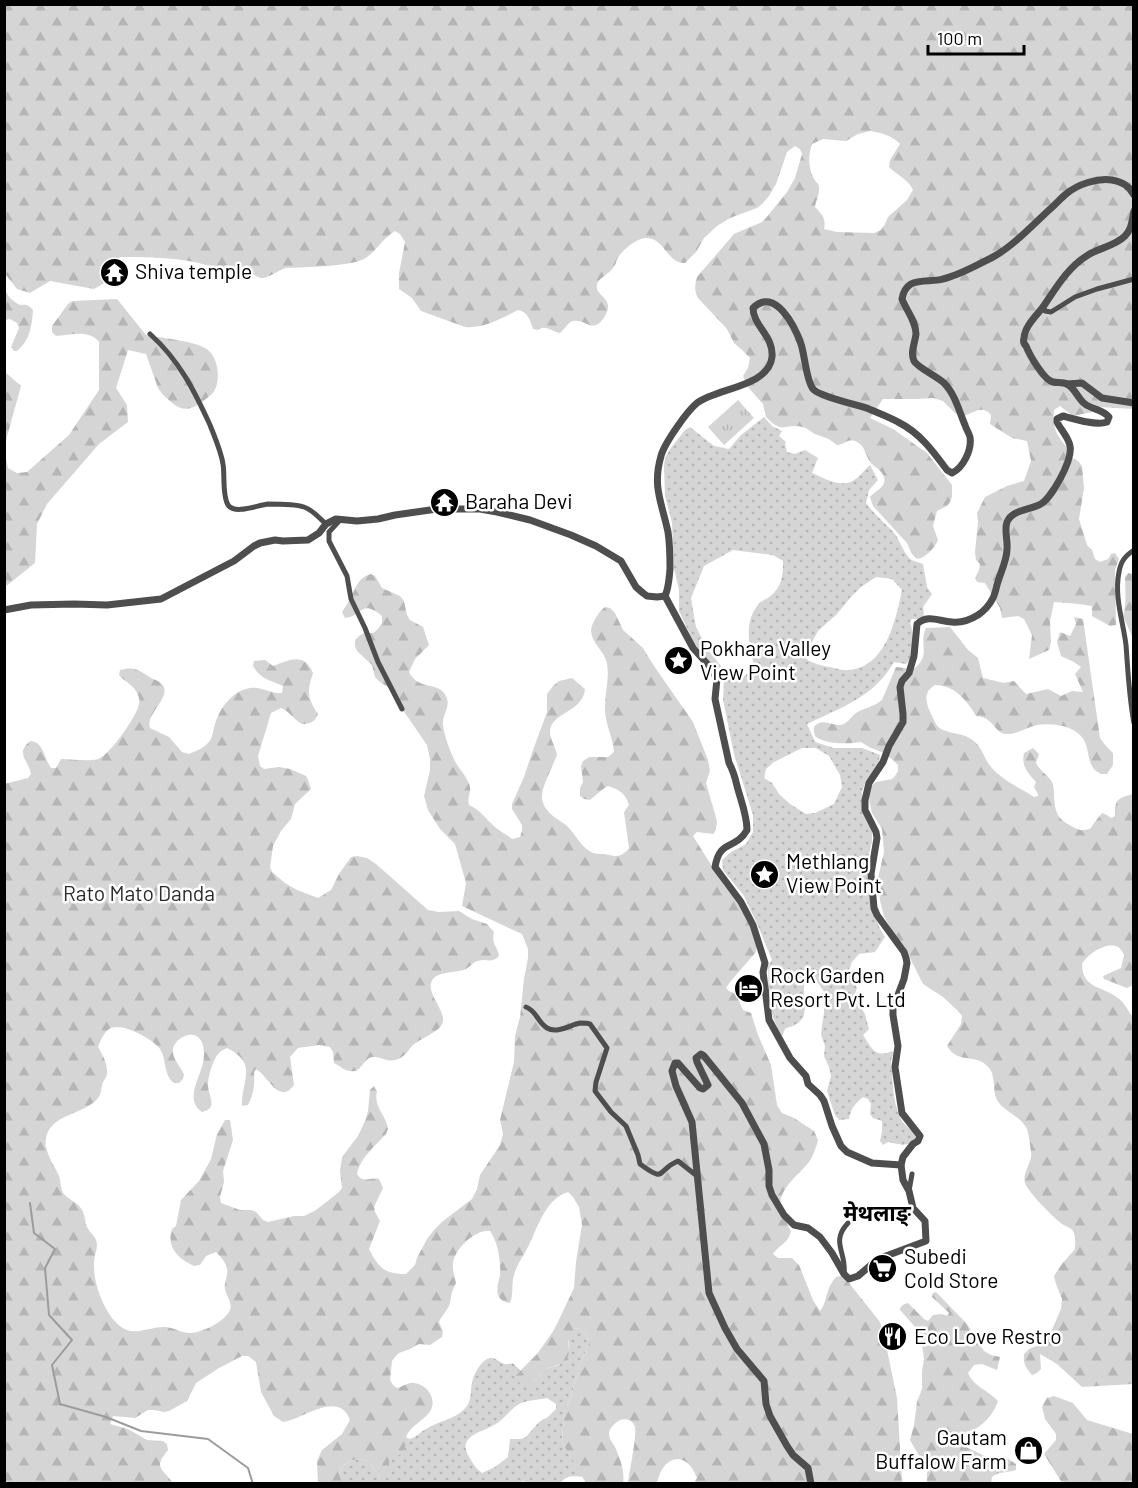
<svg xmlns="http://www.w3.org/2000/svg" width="1138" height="1488" viewBox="0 0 1138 1488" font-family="Barlow,'Noto Sans Devanagari',sans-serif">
<defs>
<pattern id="grass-dots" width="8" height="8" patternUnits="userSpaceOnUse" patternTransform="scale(1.5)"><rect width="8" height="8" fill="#d5d5d5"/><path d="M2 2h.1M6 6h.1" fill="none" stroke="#b5b5b5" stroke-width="1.8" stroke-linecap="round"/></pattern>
<pattern id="forest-firs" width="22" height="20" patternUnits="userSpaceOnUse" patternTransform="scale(1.5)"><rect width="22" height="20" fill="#d5d5d5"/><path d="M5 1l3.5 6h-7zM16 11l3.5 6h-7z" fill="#b5b5b5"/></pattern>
<pattern id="park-tufts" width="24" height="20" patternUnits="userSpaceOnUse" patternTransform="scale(1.5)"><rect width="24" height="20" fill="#d5d5d5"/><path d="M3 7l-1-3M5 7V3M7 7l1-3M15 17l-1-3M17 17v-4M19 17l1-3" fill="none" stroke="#b5b5b5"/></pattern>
</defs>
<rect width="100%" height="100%" fill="#fff"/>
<g fill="url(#grass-dots)" fill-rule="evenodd">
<path d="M 764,417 L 772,426 L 782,431 L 779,436 L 786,442 L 785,444 L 787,452 L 795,454 L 805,450 L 818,458 L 812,473 C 826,479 843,490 857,478 C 862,474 865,469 870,465 L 878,480 L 869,490 L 866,503 C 876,516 885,523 895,534 C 900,541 902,549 907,555 C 910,561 917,562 923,564 L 927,587 L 932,594 L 923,607 L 924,615 L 920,619 L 912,619 L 910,622 C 914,635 916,655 906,664 L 894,662 C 874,697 842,707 807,724 L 815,742 L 834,748 L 862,748 L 880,755 L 878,766 L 866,781 L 862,792 L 862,800 L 866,820 L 872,830 L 872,841 L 867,863 L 869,891 L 879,927 L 885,937 L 875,952 L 859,954 L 852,962 L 849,970 L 857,988 L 854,996 L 865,1014 L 869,1029 L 863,1035 C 871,1047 875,1059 892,1051 L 894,1053 L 891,1060 C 893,1079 892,1102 901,1119 C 907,1130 914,1127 917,1142 L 903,1145 L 888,1142 L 883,1145 L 880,1141 L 882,1131 L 882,1121 L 873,1118 L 870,1114 L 871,1104 L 868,1099 L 863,1097 C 855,1104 851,1108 849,1119 L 839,1120 L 835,1115 L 827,1091 L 831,1076 L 829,1067 L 824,1056 L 825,1046 L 821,1035 L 822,1025 L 824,1013 L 824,992 L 819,984 L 811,980 L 805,981 C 801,995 811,1013 798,1023 C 795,1026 788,1027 785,1029 L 782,1036 C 774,1022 768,1007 768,990 C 768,982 769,975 768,966 L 772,960 L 759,928 L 744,896 L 723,870 L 722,860 L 731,852 L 746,844 L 753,832 L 753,815 L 734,754 L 723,700 L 724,681 L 717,671 L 695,645 L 679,611 L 679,590 L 674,568 L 672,523 L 665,496 L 664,466 L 665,458 L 670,449 L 685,430 L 690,427 L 714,446 L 729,449 L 741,435 ZM 733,550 L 773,555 L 783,561 C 783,576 782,588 768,598 C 764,600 760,602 757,606 C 744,624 749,645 754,665 L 746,675 L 737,680 L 725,671 L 708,650 L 696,627 L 691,598 L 704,566 ZM 876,577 L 892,579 L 902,590 C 896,619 886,668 848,670 C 844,671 839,669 834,668 C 825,666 811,664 804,657 L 818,631 L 837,614 L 850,598 L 861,587 ZM 802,748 L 816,748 L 829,756 L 840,775 L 842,787 L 834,804 L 815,813 L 806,814 L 790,804 L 779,794 L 772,783 L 764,778 L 766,769 L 774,762 Z"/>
<path d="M 575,1328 L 580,1329 L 587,1335 L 589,1341 L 588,1346 L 580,1364 L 571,1397 L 564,1412 L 562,1442 L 583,1477 C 573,1476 566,1475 560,1484 L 529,1483 L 522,1481 L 521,1484 L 343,1484 C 331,1468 354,1455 365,1460 C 373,1463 375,1473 380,1479 L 385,1479 L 389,1475 L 389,1461 C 401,1449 405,1459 405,1437 L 410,1439 C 417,1437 420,1432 426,1429 C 440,1420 456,1420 467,1406 C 472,1398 470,1391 472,1383 C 473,1375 480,1363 487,1359 C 498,1354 499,1368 513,1363 L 520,1370 L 516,1375 L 531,1384 L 546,1369 L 559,1365 C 562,1360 566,1356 568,1351 C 572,1341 564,1340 575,1328 ZM 547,1398 L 556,1404 L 556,1409 L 548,1417 L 539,1422 L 526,1437 L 521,1439 L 510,1439 L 508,1457 L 495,1467 L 482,1473 C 475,1468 472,1462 468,1455 C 458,1436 482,1432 494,1425 C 504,1420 510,1409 519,1404 C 527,1400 538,1400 547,1398 Z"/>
</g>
<g fill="url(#forest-firs)" fill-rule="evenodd">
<path d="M 4,5 L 1133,5 L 1133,409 L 1099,407 L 1092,412 L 1073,416 L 1060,406 L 1054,410 C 1052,430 1057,435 1069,450 L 1068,455 L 1078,461 L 1082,466 L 1084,488 L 1079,519 L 1087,545 L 1092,550 L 1095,559 L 1100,562 L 1108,559 L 1111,554 L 1115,553 L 1119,559 L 1115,570 L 1116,625 L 1110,626 L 1092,616 L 1092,606 L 1079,604 L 1054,602 L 1050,621 L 1051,642 L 1049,650 L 1029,659 L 1032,635 L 1024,619 L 1018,616 L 1002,618 L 1000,608 L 985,583 L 977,582 L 975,578 L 979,570 L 980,564 L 976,560 L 975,552 L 978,522 L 977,513 L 985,497 L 1007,486 L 1024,481 L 1031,461 L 1027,441 L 1012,438 L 990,424 L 991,415 C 983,405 975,412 964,416 L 955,413 L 943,401 L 933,398 L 917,399 L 883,399 L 870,418 L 893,429 L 927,453 L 952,485 L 952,497 L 950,502 L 947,506 L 937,511 L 933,526 L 938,540 C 935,548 926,557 918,559 C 910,555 911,550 907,543 L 873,506 L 870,497 C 874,492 882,489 884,483 C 887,471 873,468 869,460 C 865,453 864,444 855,441 C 848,438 844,445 837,445 C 827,437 826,438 815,434 C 811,432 808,428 802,427 C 785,423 783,435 766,417 L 763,404 L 747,386 L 743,376 L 748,368 L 750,358 L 742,350 L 734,343 L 727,329 L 698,298 C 694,291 695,284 697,277 L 734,234 L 762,222 L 766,218 L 787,192 L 795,178 L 802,154 L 800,149 L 795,146 L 787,152 L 776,184 L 769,196 L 762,204 L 757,208 L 730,218 L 717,226 L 704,238 L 696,252 L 685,263 C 667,264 664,236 645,238 C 636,239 624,249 619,256 C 616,260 616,265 613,268 C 609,274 599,278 597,284 C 594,297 616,297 605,316 C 593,336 586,318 573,321 C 568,322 565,329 560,333 C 551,332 547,324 538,330 L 533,329 C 530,320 528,312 518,310 C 502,318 484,329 465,327 L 421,311 L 412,298 L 399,289 L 399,273 L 405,242 L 400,234 L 395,231 C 383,238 378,249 367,257 C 356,267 303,267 286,268 C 279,270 267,279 261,278 C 258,277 255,275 251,274 C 246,276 240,281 234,280 C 226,280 220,270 210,266 C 179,257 152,257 120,257 L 114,262 L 114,270 L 108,281 L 94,289 L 50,281 L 30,293 L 17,289 L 6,275 L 5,274 ZM 870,131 C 881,133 892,135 900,144 L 890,160 L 889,167 C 897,175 909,180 913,190 L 907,200 L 888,217 L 885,224 L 881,230 L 874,233 L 837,232 L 824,229 C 826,219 823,215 815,207 C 816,201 820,192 819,187 C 818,182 817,184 814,179 C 808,168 808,156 812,144 L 823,139 L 846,141 L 858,134 Z"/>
<path d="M 4,286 C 6,295 12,301 20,305 C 26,304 29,305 33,310 C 32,326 30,340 17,351 L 14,351 L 11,347 L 19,328 L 17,323 L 10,319 L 5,320 Z"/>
<path d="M 117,299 L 146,335 C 160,338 198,341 208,350 C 219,359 221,382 213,393 C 211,395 208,397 206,399 C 193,409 184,414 170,401 C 165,397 161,393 158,388 L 146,354 L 128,350 L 116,388 L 127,405 L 128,422 L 99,444 L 47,504 L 37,524 L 35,563 L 5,587 L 4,450 L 8,468 L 17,473 L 27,472 L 69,435 L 99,390 L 99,342 C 89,329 70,335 56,336 L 52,332 L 52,326 L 68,304 L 72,301 Z"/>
<polygon points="5,372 21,386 5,444 4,373"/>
<path d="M 1128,573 L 1133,574 L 1133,638 L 1123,616 C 1127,603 1125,590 1125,577 Z"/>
<path d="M 371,574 L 375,576 L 382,588 L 400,596 L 404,601 L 407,615 L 410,620 L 423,627 L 429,645 L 415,659 L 409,672 C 418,691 439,681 446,696 C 451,706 443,713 443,723 C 443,733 451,754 456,763 C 460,770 468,778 470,787 C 471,793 467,797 469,805 C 480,810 484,817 492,824 C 497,830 506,834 512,839 L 520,837 L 522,831 L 522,825 L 512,809 L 512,804 L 524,777 L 533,750 L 547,712 L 547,694 L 553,686 L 559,681 L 572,678 L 585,689 C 583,713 550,712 550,732 C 550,739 556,748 557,755 C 553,766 541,787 542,799 C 544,812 556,818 566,825 C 575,833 580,846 591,852 C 596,855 603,853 609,855 C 618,857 623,856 629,848 L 624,812 L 629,805 C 625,793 620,790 608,786 L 603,789 L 590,800 L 584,799 L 580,796 L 580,788 L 583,782 L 581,766 L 583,761 L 589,757 L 608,757 L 614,752 C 613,738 606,726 605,711 C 604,694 611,676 606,660 C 602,649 592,643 591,631 C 591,624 599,611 605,607 L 610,608 L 615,613 L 623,630 L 643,648 L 654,666 L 693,722 L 708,760 L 710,771 L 706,783 L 717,821 L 716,829 L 713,834 L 697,832 L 693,836 L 723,884 L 740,905 L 750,924 L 757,945 L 756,952 L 730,982 L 726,988 L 729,991 L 736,994 L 743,1010 L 751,1013 L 758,1035 L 771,1065 L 777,1105 L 782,1113 L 794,1118 L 814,1131 L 818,1140 C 816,1148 813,1156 809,1162 C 799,1175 776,1190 781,1210 C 783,1217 788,1225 791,1231 C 787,1245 781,1243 773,1254 L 778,1258 L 792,1258 L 799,1265 L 813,1300 L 820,1311 C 828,1301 825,1289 836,1277 L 841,1276 L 849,1283 L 880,1322 L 886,1345 L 897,1398 L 902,1483 L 694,1483 L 697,1478 C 686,1449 663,1455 657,1483 L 628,1483 C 629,1473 637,1436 635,1427 C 633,1420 626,1418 620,1420 C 615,1423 609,1428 609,1434 C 609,1439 613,1443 615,1447 C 620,1458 625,1471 623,1483 L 586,1483 L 562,1442 L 564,1412 L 571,1397 L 580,1364 L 588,1346 L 589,1341 L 587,1335 L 580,1329 L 575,1328 C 563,1342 573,1348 566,1362 L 546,1369 L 531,1384 L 523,1386 L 516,1380 L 516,1375 L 537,1354 L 552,1333 L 557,1324 L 574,1288 L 576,1262 L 582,1225 L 579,1207 L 573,1197 L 568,1192 C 546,1199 538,1226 529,1245 C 524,1255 517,1264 514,1275 C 511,1284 514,1294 510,1303 C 504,1302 500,1300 498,1295 C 496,1288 499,1281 500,1275 C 501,1261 498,1242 490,1231 C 476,1229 454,1249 453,1264 C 452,1269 455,1277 456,1283 C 451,1293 452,1293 450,1303 C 448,1310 442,1315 439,1322 L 443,1332 L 442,1337 L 430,1345 L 419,1344 L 410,1349 L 399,1353 L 395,1357 L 392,1361 L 390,1380 L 393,1385 L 397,1388 C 403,1387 408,1382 414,1383 C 429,1385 439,1402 428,1414 C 422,1421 413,1425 408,1433 C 404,1439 407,1445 404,1450 C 402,1456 393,1457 389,1461 L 389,1476 L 385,1479 L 380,1479 C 375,1473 373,1463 365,1460 C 354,1455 331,1468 343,1483 L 318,1483 L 317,1461 L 322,1450 L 342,1434 L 350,1420 C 339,1389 302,1420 283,1422 L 274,1416 L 261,1392 L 256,1362 L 248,1356 L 242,1356 L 219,1368 L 196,1383 L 187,1401 L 169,1411 L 164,1412 L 154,1410 L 148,1410 L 135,1418 L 113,1416 L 110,1424 L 128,1429 L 147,1440 L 163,1441 L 167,1444 L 168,1450 C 153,1468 162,1468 173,1483 L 5,1484 L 4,784 L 28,778 L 31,774 C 28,759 15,754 30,741 C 44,742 44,758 51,768 L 56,768 L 61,759 C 72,759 88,762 98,759 C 110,755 137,716 139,704 C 140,701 139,698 138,695 C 134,685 125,682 119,675 L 120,670 C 124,669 130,668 134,669 C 140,670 146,675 151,678 C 185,690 144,711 150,728 L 169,737 L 182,752 L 189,754 C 196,751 204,748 209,742 C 213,737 213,730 215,724 C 220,708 232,691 250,688 C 261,686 271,694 282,693 L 283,686 C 270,680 260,679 253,666 L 254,661 L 265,660 L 273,666 C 290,660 304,652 313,673 C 307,692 307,697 318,714 C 315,722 310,724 302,724 C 293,719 289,711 281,708 L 271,713 L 258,756 L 260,766 L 264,769 L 279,767 L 290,769 L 306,776 L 308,780 L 311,789 L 295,804 L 291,819 L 281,831 L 273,846 L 270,867 L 272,872 L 285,883 L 297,890 L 318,898 L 331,890 L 339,874 L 351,857 L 357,856 L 367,858 L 376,864 L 428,910 L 439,912 L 459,911 L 472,919 L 487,924 L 494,932 C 491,945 497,944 499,956 C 492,964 486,958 478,961 C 473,962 471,966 466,969 C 457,973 443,971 435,977 C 420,990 449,1011 442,1024 C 438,1033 420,1038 412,1046 C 407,1052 404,1058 395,1060 C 387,1062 380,1056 372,1057 C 364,1059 362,1069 355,1071 C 347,1073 340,1066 334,1063 L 333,1052 L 330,1047 L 319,1045 L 298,1048 L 290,1057 L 294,1085 C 279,1105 269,1077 256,1069 L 254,1072 C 255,1083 254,1094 248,1105 L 242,1106 C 241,1080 259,1064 227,1048 C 223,1050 222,1050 219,1053 C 213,1059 208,1076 208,1085 C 208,1096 219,1108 202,1112 C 182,1098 204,1074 204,1055 C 204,1020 170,1038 173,1053 C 174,1060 181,1068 184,1074 L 183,1079 L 179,1083 L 174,1083 C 163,1075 167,1059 160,1049 C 153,1039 123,1023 111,1028 C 105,1030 100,1041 98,1047 C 102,1054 108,1064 107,1073 C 107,1077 103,1081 102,1085 C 101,1090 101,1094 98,1098 C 85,1115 51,1113 46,1138 C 46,1140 45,1146 46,1147 C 48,1157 55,1167 59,1176 C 61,1182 60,1189 64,1194 C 70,1201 80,1203 83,1212 C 85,1216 85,1221 86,1225 C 89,1233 97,1236 97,1245 C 97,1251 94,1256 94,1262 C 93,1281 101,1303 112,1318 C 131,1342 144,1326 166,1327 C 174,1328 180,1332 188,1333 C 200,1334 225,1322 230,1310 C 233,1303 226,1296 225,1289 C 224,1284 226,1280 227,1275 C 229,1266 222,1258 216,1252 L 206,1256 L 200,1265 L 194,1266 C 178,1259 166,1247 172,1229 L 176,1226 L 181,1200 L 199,1181 L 211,1159 L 217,1134 L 225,1120 L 230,1120 L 233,1140 L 223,1171 L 224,1182 L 220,1197 L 221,1203 L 240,1210 L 251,1210 L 256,1212 L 263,1220 L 268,1222 L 294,1216 L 304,1216 L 316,1210 L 339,1192 L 342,1188 L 340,1171 L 342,1157 L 358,1136 L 365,1121 L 368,1111 L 370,1090 L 374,1086 L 377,1091 C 373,1107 386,1114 388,1129 L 386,1134 C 376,1145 360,1158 357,1174 C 363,1184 370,1177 379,1179 L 383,1188 L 374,1207 L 375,1212 L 380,1221 L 369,1249 C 379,1268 384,1274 406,1274 L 415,1265 L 417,1258 L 427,1239 L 434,1230 L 443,1221 L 472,1199 L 477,1189 L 480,1175 L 500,1145 L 503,1134 L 500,1120 L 514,1062 L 515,1036 L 520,1017 L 524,979 L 528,958 L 528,949 L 522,934 L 462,906 L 466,883 L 455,844 L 440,829 L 428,810 L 424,796 L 430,770 L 430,759 L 427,745 L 398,703 L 392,690 L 380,682 L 375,677 L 372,665 L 357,651 L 355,646 L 355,640 L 359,636 L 364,633 L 373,633 L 378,629 L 382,623 L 382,616 C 360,598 362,617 345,618 L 342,612 C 345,607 348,603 350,599 C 356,588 358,577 371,574 Z"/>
<path d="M 1074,617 L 1083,619 L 1100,738 L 1106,746 L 1113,753 L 1113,765 L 1107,774 L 1101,774 C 1084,766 1092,748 1081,736 C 1071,725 1051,723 1037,725 C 1027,727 1016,735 1006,734 C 994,733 994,717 976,716 C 967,700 954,685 935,685 C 921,693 927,706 933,718 C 935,722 937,727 941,729 C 953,735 965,732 976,743 C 983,750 985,760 991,767 C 1002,780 1020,788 1034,797 L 1038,796 L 1038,794 L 1034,787 L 1036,782 C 1028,773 1021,766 1024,753 L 1033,748 L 1039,754 L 1036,763 C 1040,771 1048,775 1052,782 C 1054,786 1054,792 1054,796 C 1055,814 1058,819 1073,827 C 1080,831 1084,831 1091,828 L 1094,823 L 1102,813 L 1107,815 L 1111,818 L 1115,816 C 1114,800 1118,798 1133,794 L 1133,985 L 1127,988 L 1104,979 L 1103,976 L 1121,968 L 1124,955 C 1123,952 1120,948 1118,947 C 1106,941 1088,954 1082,964 C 1082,989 1103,986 1118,998 C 1124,1002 1128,1011 1133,1017 L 1133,1384 L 1082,1387 L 1057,1364 L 1040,1354 L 1041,1369 L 1037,1373 L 1032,1375 C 1026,1368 1023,1364 1024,1354 L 1029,1349 L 1044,1343 L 1048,1339 L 1061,1309 L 1062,1299 L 1056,1284 L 1054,1276 L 1061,1265 L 1075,1249 C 1075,1244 1076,1236 1073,1231 C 1071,1227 1066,1227 1062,1224 C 1055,1219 1027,1191 1025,1183 C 1022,1172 1033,1162 1031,1152 C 1030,1145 1029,1135 1027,1129 C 1021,1116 1004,1112 997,1100 C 992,1090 996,1079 990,1069 C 979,1054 964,1062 953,1053 C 950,1051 949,1048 947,1046 L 961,1024 L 962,1016 L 957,1010 L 943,997 L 923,984 L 904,946 L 893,933 L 884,916 L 880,901 L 878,878 L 884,852 L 882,829 L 872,813 L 868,794 L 870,787 L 876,782 L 892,779 L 895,776 L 898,771 L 898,765 L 886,754 L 869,747 L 861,742 C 848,744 826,745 815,736 C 814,731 812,727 817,724 C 825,719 834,726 841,725 C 847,724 851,717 856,713 C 864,708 874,707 882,700 L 896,667 L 914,669 C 932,654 918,644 926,628 L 950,627 L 968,650 L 978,658 L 983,678 L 1004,683 L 1014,681 L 1026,694 L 1048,689 L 1061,696 L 1072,691 L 1083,692 L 1075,674 L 1081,667 L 1074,662 L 1061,656 L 1057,642 L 1060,632 L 1070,636 L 1076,624 Z"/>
<path d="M 936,1292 L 967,1324 L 984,1351 L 991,1355 L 1000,1357 L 997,1370 L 982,1364 L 974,1365 L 968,1373 C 974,1387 988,1390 998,1401 C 995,1411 986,1423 975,1429 C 968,1432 963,1431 958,1439 L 962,1445 L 985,1456 L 998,1456 L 1007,1458 L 1016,1464 L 1016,1470 C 1007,1473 999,1471 992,1477 L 991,1483 L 927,1483 L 927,1470 L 910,1440 L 914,1425 L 917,1402 L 922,1389 L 922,1371 L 924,1359 L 921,1337 L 917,1329 L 900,1310 C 900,1306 904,1304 908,1303 L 924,1319 L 928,1321 L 933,1315 L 941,1314 L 947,1316 L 949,1313 L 932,1297 L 933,1293 Z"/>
<polygon points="1054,1396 1073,1403 1087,1420 1133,1434 1133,1483 1062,1483 1044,1454 1056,1440 1056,1434 1045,1419 1042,1407 1047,1398"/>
</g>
<polygon fill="url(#park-tufts)" points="738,400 754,418 724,445 708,427"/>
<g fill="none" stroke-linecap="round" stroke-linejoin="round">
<polyline stroke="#9c9c9c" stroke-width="2" points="30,1203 34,1233 55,1249 45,1268 49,1315 72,1340 52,1365 60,1404 106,1417 141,1431 208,1439 248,1468 253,1484"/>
<g stroke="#4e4e4e" stroke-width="5">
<polyline points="1043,306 1045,311 1051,312 1075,297 1097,289 1134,279"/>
<path d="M 150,334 C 179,360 194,390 210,425 C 215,438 221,451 223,464 C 225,475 222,495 228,505 C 235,515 258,505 268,504 C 278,504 295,504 304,507 C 313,510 319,518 326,524"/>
<polyline points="341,519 329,532 329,541 347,576 351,599 365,628 378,662 402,709"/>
<path d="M 1134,550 C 1125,556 1121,561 1119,572 C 1114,597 1123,621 1126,645 C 1128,671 1129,697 1134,723"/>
<path d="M 526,1007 C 537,1011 537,1022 547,1028 C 557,1034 570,1025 580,1023 C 583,1023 588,1023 590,1024 L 607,1048 L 596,1082 L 595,1091 L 611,1112 L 626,1126 L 638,1155 L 640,1164 C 667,1184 656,1170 678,1161 L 697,1176"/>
<polyline points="909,1191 912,1174"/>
<path d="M 844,1273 C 847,1253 830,1242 848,1223"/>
</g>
<g stroke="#4e4e4e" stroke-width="7">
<polyline points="1067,384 1082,383 1102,398 1134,403"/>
<path d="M 665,596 C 669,587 669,579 670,569 C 670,557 670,545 668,532 C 662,503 652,487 661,456 C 664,444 687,411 697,403 C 716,388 769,387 772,357 C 774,336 753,326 753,308 C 775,286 795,327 801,344 C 805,356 806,380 813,389 C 818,396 858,405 869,409 C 878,413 889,417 898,422 C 920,433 933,451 947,470 L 952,473 C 963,468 972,450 970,437 C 969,433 966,429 965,425 C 959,411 955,394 944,383 C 937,376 918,368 914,361 C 910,352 915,343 916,334 C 916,321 906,310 902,299 C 903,293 906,287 911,284 C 920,279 933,282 943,279 C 960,275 977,265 993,257 C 1012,247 1033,225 1049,210 C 1055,205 1060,199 1066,194 C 1078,184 1097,178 1112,180 C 1123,182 1129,186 1134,195"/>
<path d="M 665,596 L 693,648 L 710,667 L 717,679 L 715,699 L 729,763 C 734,772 735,777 737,786 C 741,801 747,815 747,830 C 735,851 720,838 715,867 L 741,902 L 753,925 L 765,963 L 763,972 L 769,1020 L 790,1058 L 806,1076 L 808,1084 L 820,1095 L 824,1101 L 832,1126 L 841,1146 L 847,1152 L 872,1163 L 901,1165"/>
<polyline points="4,610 31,605 74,604 107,605 161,599 234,561 254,546 260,543 275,540 283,541 308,540 319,533 326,524 336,519 357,521 378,519 395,515 437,509 480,509 497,512 530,520 571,535 596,546 621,561 636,587 643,593 647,596 657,597 665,596"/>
<path d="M 811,1484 L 808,1468 L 793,1455 L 787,1446 L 770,1416 L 766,1404 L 764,1381 L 737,1349 L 725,1328 L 709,1293 L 692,1122 L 676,1086 L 672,1071 L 675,1063 L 678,1063 L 700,1088 L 703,1089 L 708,1085 L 697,1062 L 696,1058 L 701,1054 L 704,1056 L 742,1103 L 764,1144 L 769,1170 L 769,1186 L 772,1195 L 784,1215 L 794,1225 L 808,1228 L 820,1237 L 832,1253 L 844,1274 L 849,1279 L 858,1276 L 878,1259 L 926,1241 L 925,1221 L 913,1208 L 909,1191 L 903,1180 L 901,1165 L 903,1157 L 913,1144 L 918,1141 L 920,1136 L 902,1113 L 895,1067 L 898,1046 L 893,1015 L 893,1008 L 904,979 L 907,963 L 906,958 L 904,952 L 877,915 L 874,908 L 871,874 L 877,838 L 876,832 L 865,810 L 865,800 L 869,783 L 883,762 L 889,746 L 903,722 L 903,714 L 900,687 L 902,681 L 909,673 L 914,656 L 917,624 C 928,614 938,621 952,622 C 961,623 970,620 978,615 C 984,611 990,604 993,598 C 995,594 996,589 997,585 C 1000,573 1007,561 1007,549 C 1008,541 1004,530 1007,522 C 1012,510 1028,510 1039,505 C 1051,500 1073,460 1070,446 C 1069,438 1061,430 1057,422 L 1057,419 L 1063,416 C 1074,419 1097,426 1107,422 L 1109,417 C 1102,409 1093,410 1085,404 C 1078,399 1075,388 1067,384 C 1063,382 1057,383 1053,382 C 1044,380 1030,356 1026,346 C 1024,344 1023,341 1024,338 C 1025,326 1036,316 1043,307 C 1056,288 1068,267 1088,255 C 1099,248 1115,246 1125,236 C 1132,229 1132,220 1134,211"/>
</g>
</g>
<defs>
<symbol id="temple-disc" viewBox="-11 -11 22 22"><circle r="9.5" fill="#000" stroke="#fff"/><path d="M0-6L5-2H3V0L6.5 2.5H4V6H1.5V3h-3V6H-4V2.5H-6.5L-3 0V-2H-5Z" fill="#fff"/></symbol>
<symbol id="sight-disc" viewBox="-11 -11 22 22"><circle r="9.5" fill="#000" stroke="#fff"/><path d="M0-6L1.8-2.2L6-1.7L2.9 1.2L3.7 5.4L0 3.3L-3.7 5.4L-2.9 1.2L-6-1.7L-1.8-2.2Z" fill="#fff"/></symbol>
<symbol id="hotel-disc" viewBox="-11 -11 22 22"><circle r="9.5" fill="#000" stroke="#fff"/><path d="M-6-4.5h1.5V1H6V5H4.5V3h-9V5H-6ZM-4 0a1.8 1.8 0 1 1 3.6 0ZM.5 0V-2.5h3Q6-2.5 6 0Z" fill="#fff"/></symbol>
<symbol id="supermarket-disc" viewBox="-11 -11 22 22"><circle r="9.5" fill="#000" stroke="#fff"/><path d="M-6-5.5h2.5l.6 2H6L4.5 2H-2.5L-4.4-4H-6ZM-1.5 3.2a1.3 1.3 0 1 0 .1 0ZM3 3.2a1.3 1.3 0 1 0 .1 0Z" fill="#fff"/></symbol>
<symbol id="restaurant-disc" viewBox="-11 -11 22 22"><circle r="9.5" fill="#000" stroke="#fff"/><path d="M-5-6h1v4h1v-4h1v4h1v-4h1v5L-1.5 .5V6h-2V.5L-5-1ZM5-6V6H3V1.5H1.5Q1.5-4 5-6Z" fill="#fff"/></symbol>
<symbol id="shop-disc" viewBox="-11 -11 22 22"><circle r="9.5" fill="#000" stroke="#fff"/><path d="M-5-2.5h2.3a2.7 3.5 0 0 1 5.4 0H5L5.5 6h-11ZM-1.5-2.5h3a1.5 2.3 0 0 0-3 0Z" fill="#fff"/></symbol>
</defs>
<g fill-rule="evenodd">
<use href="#temple-disc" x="98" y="256" width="33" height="33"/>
<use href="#temple-disc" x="428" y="486" width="33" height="33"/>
<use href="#sight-disc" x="662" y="644" width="33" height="33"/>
<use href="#sight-disc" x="748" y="858" width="33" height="33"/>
<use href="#hotel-disc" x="732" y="972" width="33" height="33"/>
<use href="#supermarket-disc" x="866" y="1252" width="33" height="33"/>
<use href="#restaurant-disc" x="876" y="1320" width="33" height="33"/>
<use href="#shop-disc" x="1012" y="1434" width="33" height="33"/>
</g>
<g text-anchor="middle" stroke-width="5" stroke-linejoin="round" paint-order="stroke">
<g font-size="21" fill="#000" stroke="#fff" text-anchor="start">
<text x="135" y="279">Shiva temple</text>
<text x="465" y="509">Baraha Devi</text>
<text x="700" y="656">Pokhara Valley<tspan x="700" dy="24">View Point</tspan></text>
<text x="786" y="869">Methlang<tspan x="786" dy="24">View Point</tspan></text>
<text x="770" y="983">Rock Garden<tspan x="770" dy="24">Resort Pvt. Ltd</tspan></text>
<text x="904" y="1264">Subedi<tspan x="904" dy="24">Cold Store</tspan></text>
<text x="914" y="1344">Eco Love Restro</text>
<text x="1007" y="1445" text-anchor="end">Gautam<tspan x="1007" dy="24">Buffalow Farm</tspan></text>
</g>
<g font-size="21" fill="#2c2c2c" stroke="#fff">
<text x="139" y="901">Rato Mato Danda</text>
</g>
<g font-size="22" font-weight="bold" fill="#000" stroke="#fff">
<text x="877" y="1221">मेथलाङ्</text>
</g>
</g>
<rect width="1138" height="1488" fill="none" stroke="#000000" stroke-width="12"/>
<path d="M928 45v9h96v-9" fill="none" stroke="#000000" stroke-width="3"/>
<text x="937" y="45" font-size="18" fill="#000000" stroke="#ffffff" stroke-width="4.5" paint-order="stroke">100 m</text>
</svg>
